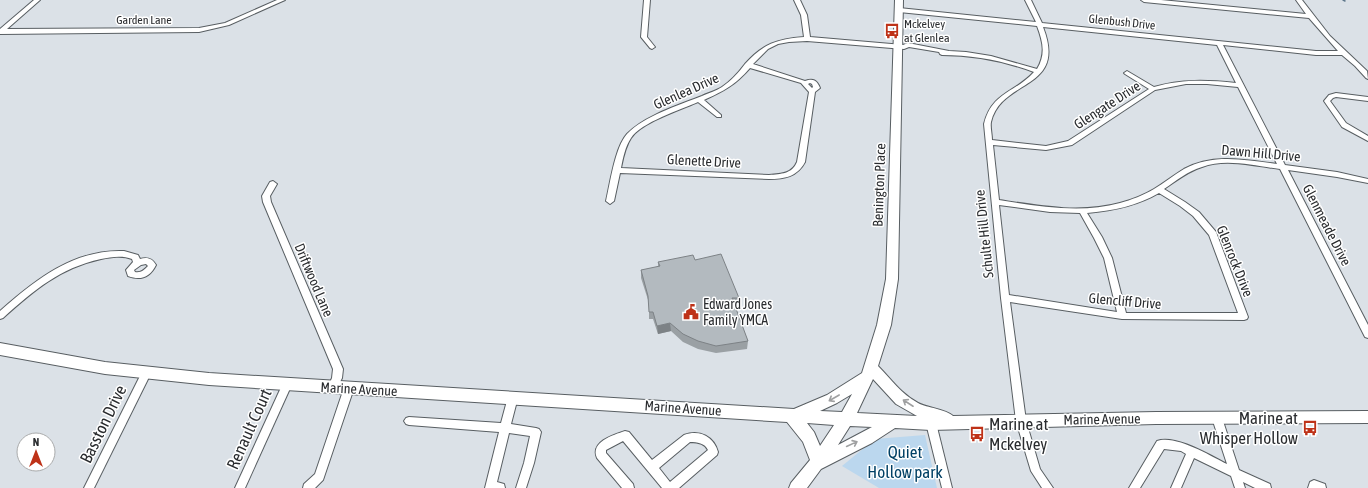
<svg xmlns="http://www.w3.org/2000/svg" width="1368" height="488" viewBox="0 0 1368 488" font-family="'Asap Condensed',sans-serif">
<rect width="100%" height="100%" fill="#dbe1e7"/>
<polygon fill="#bbd7ee" points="925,435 937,488 879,488 842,466 875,439"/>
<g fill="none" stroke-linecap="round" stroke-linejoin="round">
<polyline stroke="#5e778b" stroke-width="1.5" points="1343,0 1345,1"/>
<defs>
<g id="street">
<polygon points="34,0 40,0 7,29 199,28 225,23 277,0 285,0 229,25 199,32 0,34 0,29"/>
<polygon points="644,0 650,0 647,37 655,47 652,49 650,48 641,37"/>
<path d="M 794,0 L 800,0 L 807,15 L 810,37 L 903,45 L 908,43 L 949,51 L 966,52 L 991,56 L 1037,69 C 1046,54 1043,42 1037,26 L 899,12 L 896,10 L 899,8 L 1036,22 L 1025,0 L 1031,0 L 1042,23 L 1316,51 L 1338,51 L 1309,18 L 1144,2 L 1141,0 L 1161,0 L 1306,14 L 1296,0 L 1302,0 L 1330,36 L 1367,71 L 1368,79 L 1366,78 L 1355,66 L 1342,55 L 1316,55 L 1223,45 L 1285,165 L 1337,172 L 1368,179 L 1368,183 L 1337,177 L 1288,170 L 1368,325 L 1368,338 L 1365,337 L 1280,169 C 1255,166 1226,158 1202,167 C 1188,171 1176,181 1164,189 L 1185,202 L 1199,212 L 1216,232 L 1248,317 L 1247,319 L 1244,320 L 1122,319 L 1010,302 L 1026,421 L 1040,469 L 1053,488 L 1042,488 L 1031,471 L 1016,421 L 1001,298 L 984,124 C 992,92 1015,93 1034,72 C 1004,61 974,55 942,55 L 940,54 L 939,52 L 909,47 L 904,49 L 807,41 L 789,42 L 778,44 L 768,49 L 753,64 L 805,81 C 813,78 817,80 820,88 L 815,92 L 805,162 C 797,177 784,179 769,179 L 620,173 L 614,201 L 610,204 L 606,201 C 610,184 615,147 627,134 C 644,116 679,105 702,96 C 708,93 716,91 722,87 C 731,81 739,72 745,64 C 763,44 777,39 804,37 L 801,15 ZM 1043,27 L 1217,45 L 1236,83 C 1208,80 1181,79 1154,87 L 1127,71 L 1124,73 L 1125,74 L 1149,89 L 1068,141 L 1046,146 L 992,140 C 992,134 990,127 991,122 C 1001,78 1068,91 1043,27 ZM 750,68 L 801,83 L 809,92 L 797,162 C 792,174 781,174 769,175 L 621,168 C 623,158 625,147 631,138 C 640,123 682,109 698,102 L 717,117 L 721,117 L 721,115 L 704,100 C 724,91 735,85 750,68 ZM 810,83 L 812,84 L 813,87 L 812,88 L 808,84 ZM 1186,84 L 1207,84 L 1238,87 L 1277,164 C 1246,160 1213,153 1184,169 C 1174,175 1164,183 1154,189 C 1144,195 1131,200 1120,203 C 1080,214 1038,206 999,200 L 993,145 L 1046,150 L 1072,145 L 1155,90 ZM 1159,193 L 1180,206 L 1193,216 L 1209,235 L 1238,313 L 1126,313 L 1112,258 L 1102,237 L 1087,213 C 1112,211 1137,206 1159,193 ZM 999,205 L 1050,212 L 1080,213 L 1094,238 L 1104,258 L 1117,312 L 1009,295 Z"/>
<polygon points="1336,93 1368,97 1368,101 1336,97 1333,98 1330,101 1346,123 1368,136 1368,141 1342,127 1324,101 1329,95"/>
<polygon points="273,181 277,184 270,196 271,202 343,369 342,378 336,390 333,391 330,390 328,387 332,378 333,369 263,202 262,196 270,182"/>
<path d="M 124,251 L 138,255 L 140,259 C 147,257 152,258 156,265 C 150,277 141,281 128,276 L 126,270 L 133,262 L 132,259 C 122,255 111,257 101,259 C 60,268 34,290 3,318 L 0,319 L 0,311 C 35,280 74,249 124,251 ZM 146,264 L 148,266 C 144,270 141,273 135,272 L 134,270 L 141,265 Z"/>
<polygon points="146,369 149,370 151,373 94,488 84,488 143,370"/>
<polygon points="287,380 290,381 292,384 245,488 235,488 284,381"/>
<polygon points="349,384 352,385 354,388 323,480 315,488 303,488 304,484 315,474 344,388 346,385"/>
<polygon points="513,393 516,394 518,397 511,424 536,428 539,429 541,432 534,463 526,488 516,488 524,463 530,436 509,433 497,482 504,484 505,488 485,488 499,432 409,425 406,424 404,421 406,418 409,417 501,423 508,397 510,394"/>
<path d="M 1217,414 L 1220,415 L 1222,418 L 1239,470 L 1270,484 L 1271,488 L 1255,488 L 1243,482 L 1245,488 L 1235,488 L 1231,476 L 1194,458 L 1181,488 L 1171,488 L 1186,454 L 1181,451 L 1164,449 L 1140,488 L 1129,488 L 1157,441 C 1175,434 1211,456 1227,464 L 1212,418 L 1214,415 Z"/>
<polygon points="931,419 934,420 936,423 952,488 942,488 926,423 928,420"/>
<path d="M 625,431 L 629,432 L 652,460 L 684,435 C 700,429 714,437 718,452 L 717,455 L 679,488 L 662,488 L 623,441 L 606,450 L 606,453 L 633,484 L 634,488 L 622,488 L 597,458 C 590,442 613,435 625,431 ZM 690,442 C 697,442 705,443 708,450 L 670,482 L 659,468 Z"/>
<polygon points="1314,480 1325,484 1326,488 1308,488 1310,482"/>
</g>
<path id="secondary" d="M 895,0 L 903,0 L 898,279 L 891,325 L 878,366 C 891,379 901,394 918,403 C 927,408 946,409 953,416 L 1156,412 L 1368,411 L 1368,423 L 1156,424 L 931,430 L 895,428 L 872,443 L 821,469 L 807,488 L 789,488 L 791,483 L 810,460 L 803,442 L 787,422 L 209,385 L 105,374 L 0,355 L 0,343 L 105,362 L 209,373 L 794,409 L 827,395 L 862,373 L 877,325 L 886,279 ZM 873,379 L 896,404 L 917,416 L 857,413 ZM 852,394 L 842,412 L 820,411 L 837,403 ZM 807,423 L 834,425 L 820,446 L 814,432 ZM 850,426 L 872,427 L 838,445 Z"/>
</defs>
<use href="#street" stroke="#585e62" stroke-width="2"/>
<use href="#secondary" stroke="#585e62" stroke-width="2"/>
<use href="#street" fill="#fff" fill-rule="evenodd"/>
<use href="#secondary" fill="#fff" fill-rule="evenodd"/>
</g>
<polygon fill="#9aa0a4" points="695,260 739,298 738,306 734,306 748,341 747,349 716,353 698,349 683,342 671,331 658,334 653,319 649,319 649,303 641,278 641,270 658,267 658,262"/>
<polygon fill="#7d8286" points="670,323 671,331 658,334 657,326"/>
<polygon fill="#b3babf" stroke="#7d8286" points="721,254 739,298 732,298 748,341 716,346 698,341 683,334 670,323 657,326 653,312 649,312 648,296 641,270 660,266 658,262 693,255 695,260"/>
<defs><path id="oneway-shaft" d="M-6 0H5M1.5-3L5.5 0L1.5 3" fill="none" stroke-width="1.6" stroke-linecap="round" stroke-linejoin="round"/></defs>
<g stroke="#9fa0a1">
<use href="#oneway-shaft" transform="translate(834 398) rotate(150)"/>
<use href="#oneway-shaft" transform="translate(908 403) rotate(-147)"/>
<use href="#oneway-shaft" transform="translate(852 444) rotate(-25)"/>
</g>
<defs>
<symbol id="bus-bare" viewBox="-9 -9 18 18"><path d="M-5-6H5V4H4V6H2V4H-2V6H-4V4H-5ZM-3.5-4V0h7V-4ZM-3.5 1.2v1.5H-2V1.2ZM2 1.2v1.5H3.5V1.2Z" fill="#be3218" stroke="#fff" stroke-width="2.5" paint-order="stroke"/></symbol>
<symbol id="civic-bare" viewBox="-9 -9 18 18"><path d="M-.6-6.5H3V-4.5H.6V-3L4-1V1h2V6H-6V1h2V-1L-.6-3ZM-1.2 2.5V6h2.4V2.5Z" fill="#be3218" stroke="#fff" stroke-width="2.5" paint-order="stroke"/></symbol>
</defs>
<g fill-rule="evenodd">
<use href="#bus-bare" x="881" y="20" width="22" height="22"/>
<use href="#civic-bare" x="680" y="301" width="22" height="22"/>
<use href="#bus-bare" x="1299" y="417" width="22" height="22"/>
<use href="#bus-bare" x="966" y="423" width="22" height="22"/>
</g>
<g text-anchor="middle" stroke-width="3" stroke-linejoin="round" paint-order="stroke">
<g font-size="12" fill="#2a2c2f" stroke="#fff">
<text x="144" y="24">Garden Lane</text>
<text transform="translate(1122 22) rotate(6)" y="4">Glenbush Drive</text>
</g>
<g font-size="12" fill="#2a2c2f" stroke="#fff" text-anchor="start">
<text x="904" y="28">Mckelvey<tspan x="904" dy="14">at Glenlea</tspan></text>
</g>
<g font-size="14" fill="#2a2c2f" stroke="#fff">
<text transform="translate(686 91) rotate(-24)" y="5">Glenlea Drive</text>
<text transform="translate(1107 105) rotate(-33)" y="5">Glengate Drive</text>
<text transform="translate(1261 153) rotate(5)" y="5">Dawn Hill Drive</text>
<text transform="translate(704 161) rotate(3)" y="5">Glenette Drive</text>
<text transform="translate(879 185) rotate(-88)" y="5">Benington Place</text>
<text transform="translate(1327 225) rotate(63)" y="5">Glenmeade Drive</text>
<text transform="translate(984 234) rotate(-96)" y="5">Schulte Hill Drive</text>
<text transform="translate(1235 261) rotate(68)" y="5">Glenrock Drive</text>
<text transform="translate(314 280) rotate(67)" y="5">Driftwood Lane</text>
<text transform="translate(1125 301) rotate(5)" y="5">Glencliff Drive</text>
<text transform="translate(359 389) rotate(3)" y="5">Marine Avenue</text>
<text transform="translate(683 408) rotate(4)" y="5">Marine Avenue</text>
<text transform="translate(1102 419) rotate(-1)" y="5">Marine Avenue</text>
</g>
<g font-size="14" fill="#2a2c2f" stroke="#fff" text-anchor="start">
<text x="703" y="309">Edward Jones<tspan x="703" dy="16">Family YMCA</tspan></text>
</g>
<g font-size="17" fill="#2a2c2f" stroke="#fff" text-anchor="end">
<text x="1298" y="424">Marine at<tspan x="1298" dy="20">Whisper Hollow</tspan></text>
<text x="989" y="430" text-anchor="start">Marine at<tspan x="989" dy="20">Mckelvey</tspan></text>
</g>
<g font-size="17" fill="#2a2c2f" stroke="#fff">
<text transform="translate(103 424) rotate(-64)" y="6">Basston Drive</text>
<text transform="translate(249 429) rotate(-66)" y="6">Renault Court</text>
</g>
<g font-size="17" fill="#014065" stroke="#fff">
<text x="905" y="458">Quiet<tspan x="905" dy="20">Hollow park</tspan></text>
</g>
</g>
<g transform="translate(36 452)"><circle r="19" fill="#ffffff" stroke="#aaabac"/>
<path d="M0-3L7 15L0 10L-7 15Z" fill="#be3218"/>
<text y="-6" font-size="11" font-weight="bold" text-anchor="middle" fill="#2a2c2f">N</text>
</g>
</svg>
